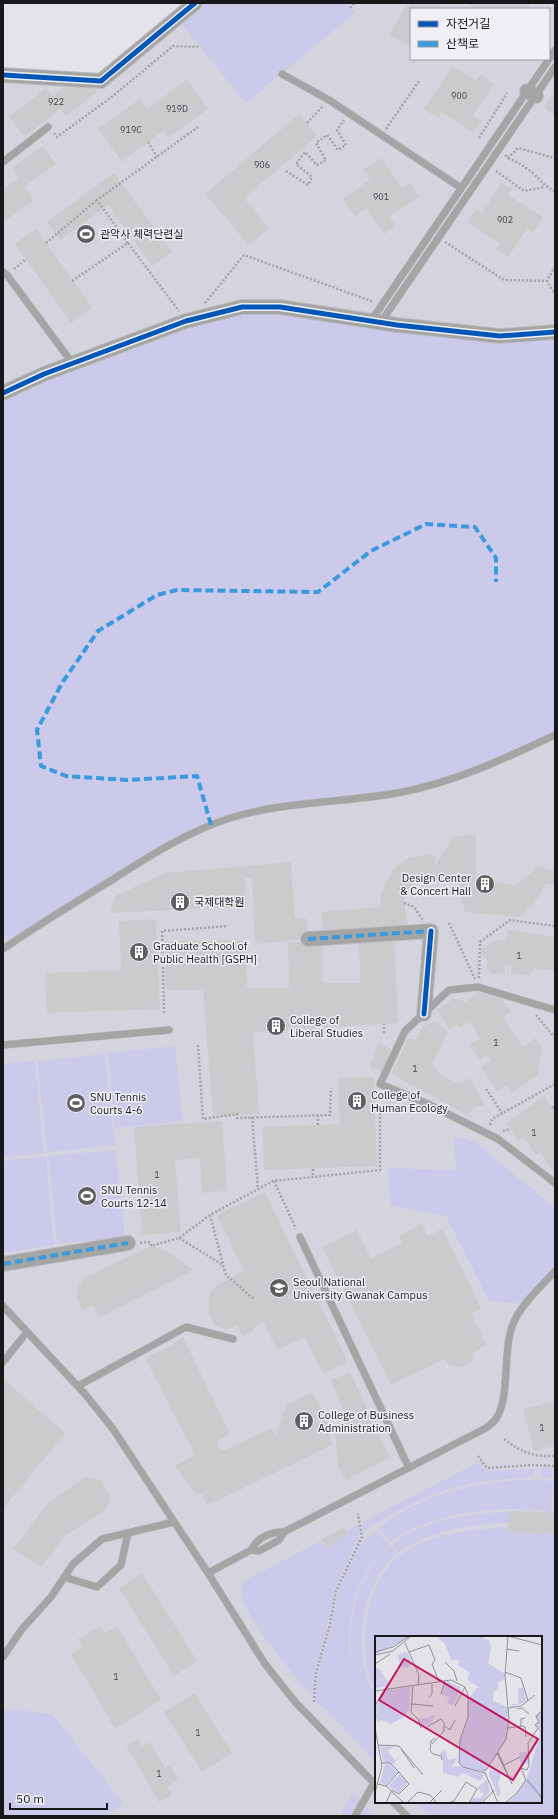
<svg xmlns="http://www.w3.org/2000/svg" width="558" height="1819" viewBox="0 0 558 1819" font-family="'IBM Plex Sans','Noto Sans KR',sans-serif">
<rect width="100%" height="100%" fill="#e3e3e8"/>
<g fill="#d4d4de" fill-rule="evenodd">
<path d="M 195,3 L 555,3 L 555,332 L 3,393 L 3,75 L 101,81 ZM 411,9 L 549,9 L 549,59 L 411,59 Z"/>
<path d="M 555,735 L 555,1816 L 3,1816 L 3,938 L 16,940 L 199,829 ZM 376,1637 L 541,1637 L 541,1802 L 376,1802 Z"/>
</g>
<g fill="#cccaea">
<polygon points="197,3 347,3 355,13 246,103 177,19"/>
<polygon points="242,307 397,325 555,332 555,735 436,784 261,810 199,829 16,940 3,938 3,393"/>
<polygon points="175,1046 183,1121 115,1128 108,1053"/>
<polygon points="105,1054 115,1145 47,1152 37,1061"/>
<polygon points="35,1060 44,1153 3,1158 3,1064"/>
<polygon points="454,1136 475,1142 555,1208 555,1265 524,1304 489,1301 446,1216 391,1206 388,1168 456,1170"/>
<polygon points="116,1150 125,1237 57,1244 48,1156"/>
<polygon points="46,1156 54,1245 3,1253 3,1161"/>
<path d="M 481,1461 L 487,1471 L 534,1469 L 534,1477 C 493,1479 451,1484 414,1503 C 396,1511 380,1522 363,1532 L 363,1523 L 366,1520 Z"/>
<polygon points="542,1467 552,1468 552,1478 541,1478"/>
<path d="M 523,1480 L 554,1481 L 551,1512 C 539,1511 527,1509 514,1509 C 477,1508 420,1519 391,1542 L 379,1528 C 418,1496 473,1482 523,1480 Z"/>
<path d="M 528,1511 L 555,1513 L 555,1816 L 430,1816 L 415,1802 L 541,1802 L 541,1637 L 376,1637 L 376,1694 C 365,1669 363,1646 367,1620 C 379,1540 439,1532 508,1527 L 509,1523 C 472,1523 430,1531 398,1552 L 392,1544 C 429,1516 483,1511 528,1512 Z"/>
<path d="M 357,1525 L 360,1530 L 359,1538 L 341,1575 L 333,1598 L 326,1634 L 315,1669 L 314,1698 C 300,1682 229,1603 243,1584 C 246,1579 255,1575 260,1571 L 261,1572 L 321,1541 L 326,1548 L 348,1535 L 346,1531 Z"/>
<path d="M 376,1531 L 389,1544 C 356,1577 349,1607 349,1653 L 351,1653 C 349,1610 359,1575 390,1545 L 397,1553 C 364,1583 355,1633 366,1675 C 368,1683 373,1690 376,1698 C 377,1703 376,1711 376,1716 C 376,1731 376,1747 376,1762 L 316,1700 L 317,1673 L 331,1630 L 339,1588 L 361,1544 Z"/>
<polygon points="7,1709 52,1714 123,1803 107,1816 3,1816 3,1712"/>
<polygon points="353,1792 375,1816 340,1816"/>
</g>
<g fill="#cbcbce">
<polygon points="408,3 442,3 438,9 411,9 411,39 407,45 389,34"/>
<polygon points="466,3 531,3 527,9 475,9"/>
<polygon points="453,66 476,81 481,75 494,84 473,116 482,121 473,133 442,112 438,118 424,109"/>
<polygon points="82,73 97,92 66,116 60,109 25,137 9,117 46,88 53,96"/>
<polygon points="187,80 208,109 168,138 163,131 122,162 98,129 140,99 147,109"/>
<polygon points="555,92 555,116 544,107"/>
<polygon points="299,114 318,136 244,198 269,228 249,245 205,194"/>
<polygon points="43,146 56,164 24,187 34,200 3,222 3,189 19,178 12,168"/>
<polygon points="381,158 402,188 410,183 419,196 389,217 396,226 384,234 366,208 355,216 343,199 370,179 363,170"/>
<polygon points="114,173 172,252 152,266 108,205 60,240 47,222"/>
<polygon points="501,183 512,189 508,195 543,217 533,233 527,229 508,257 496,249 500,244 467,222 476,209 482,213"/>
<polygon points="36,229 92,307 71,323 15,244"/>
<polygon points="476,835 476,879 515,885 530,874 537,866 555,871 555,885 546,884 534,903 518,917 465,912 460,894 460,883 447,883 424,878 414,883 404,893 404,903 408,926 323,934 321,912 380,907 381,896 384,885 394,868 409,858 430,854 436,856 434,867 454,836"/>
<polygon points="291,862 295,918 307,919 308,939 255,944 252,878 245,878 246,907 110,913 115,896 165,873"/>
<polygon points="156,919 160,1009 47,1013 45,973 121,970 119,921"/>
<polygon points="508,930 555,937 555,971 534,968 530,975 511,974 512,966 505,965 505,974 490,973 486,966 489,964 480,950 496,940 506,941"/>
<polygon points="394,937 398,1023 253,1032 259,1114 213,1115 203,990 166,990 165,941 246,940 247,988 289,988 288,942 322,941 323,983 360,983 359,938"/>
<polygon points="478,992 501,998 511,1012 503,1017 523,1047 535,1038 542,1048 538,1075 512,1093 506,1085 497,1091 481,1067 490,1061 487,1055 480,1060 469,1045 480,1038 470,1022 460,1028 457,1024 449,1029 437,1010 454,998 466,1002"/>
<polygon points="436,1021 448,1032 432,1065 443,1076 460,1084 470,1078 485,1105 475,1107 467,1115 391,1074 408,1039 416,1039 423,1026"/>
<polygon points="378,1043 391,1049 383,1072 370,1067"/>
<polygon points="374,1077 377,1166 264,1170 263,1127 340,1124 338,1078"/>
<polygon points="544,1096 555,1112 555,1171 551,1169 540,1152 536,1155 523,1137 518,1141 506,1123"/>
<polygon points="222,1121 227,1191 202,1193 200,1158 175,1160 181,1232 142,1235 134,1127"/>
<polygon points="265,1192 348,1362 323,1374 305,1337 277,1350 263,1322 256,1326 251,1333 242,1336 238,1325 226,1330 214,1325 209,1312 209,1300 211,1291 219,1284 244,1271 217,1215"/>
<polygon points="422,1224 428,1236 442,1229 481,1308 471,1313 487,1345 472,1353 473,1359 467,1365 461,1367 451,1366 444,1359 391,1385 322,1247 357,1230 371,1258 402,1243 399,1236"/>
<polygon points="151,1246 167,1251 193,1270 99,1317 93,1305 82,1310 77,1299 77,1287 86,1277"/>
<polygon points="183,1337 230,1434 217,1441 219,1449 223,1451 271,1428 276,1435 286,1405 312,1392 326,1415 332,1445 207,1506 203,1495 196,1494 175,1466 195,1455 145,1358 169,1347"/>
<polygon points="350,1372 390,1458 346,1480 338,1467 335,1429 348,1421 331,1380"/>
<polygon points="3,1379 65,1433 3,1509"/>
<polygon points="555,1401 555,1446 534,1451 523,1409"/>
<polygon points="85,1477 101,1480 110,1495 106,1510 66,1535 41,1567 13,1549 48,1503"/>
<polygon points="509,1511 555,1513 555,1535 508,1531"/>
<polygon points="344,1527 348,1535 325,1548 321,1540"/>
<polygon points="142,1573 197,1661 174,1676 119,1588"/>
<polygon points="100,1626 105,1633 117,1626 161,1700 115,1729 71,1654 83,1647 78,1639"/>
<polygon points="195,1693 232,1753 202,1772 164,1712"/>
<polygon points="138,1738 142,1746 150,1742 165,1768 170,1765 179,1780 167,1787 172,1795 159,1802 126,1746"/>
</g>
<g fill="none" stroke-linecap="round" stroke-linejoin="round">
<defs>
<g id="lane">
<polyline points="549,59 555,50"/>
<polyline points="282,74 329,100 461,188"/>
<polyline points="3,162 48,127"/>
<polyline points="3,272 7,275 73,364"/>
<polyline points="371,321 549,59"/>
<polyline points="381,322 555,67"/>
<path d="M 3,949 C 38,925 74,903 110,881 C 148,857 185,833 227,819 C 282,801 341,803 397,793 C 453,783 504,759 555,735"/>
<polyline points="555,1010 478,987 449,990 405,1031 380,1084 428,1104 498,1139 555,1183"/>
<polyline points="3,1045 169,1030"/>
<polyline points="300,1237 409,1468"/>
<polyline points="3,1306 85,1394 113,1429 208,1573 265,1664 296,1703 376,1785"/>
<polyline points="3,1362 27,1332"/>
<polyline points="78,1386 186,1327 233,1339"/>
<path d="M 251,1550 C 257,1538 271,1531 284,1532 L 486,1428 C 489,1425 493,1423 495,1420 C 511,1399 502,1351 513,1324 C 521,1304 541,1287 555,1271"/>
<polyline points="208,1573 251,1550 259,1551 279,1540 284,1532"/>
<polyline points="64,1577 97,1587 121,1565 128,1533"/>
<polyline points="3,1657 22,1629 51,1597 73,1564 102,1539 174,1522"/>
<polyline points="393,1802 407,1816"/>
<polyline points="355,1816 374,1783"/>
</g>
<g id="street">
<polyline points="3,75 101,81 195,3"/>
<polyline points="527,91 536,96"/>
<polyline points="3,393 44,374 186,321 242,307 280,307 397,325 500,336 555,332"/>
<polyline points="308,939 431,931 424,1014"/>
<polyline points="3,1264 128,1243"/>
</g>
</defs>
<use href="#lane" stroke="#bfbfc2" stroke-width="8"/>
<use href="#street" stroke="#bfbfc2" stroke-width="16"/>
<g stroke="#a4a4a6" stroke-width="2.5" stroke-dasharray="2 2" stroke-linecap="butt">
<polyline points="350,8 354,3"/>
<polyline points="307,123 323,106"/>
<polyline points="386,129 419,81"/>
<polyline points="54,133 57,137 113,96 173,46 200,47"/>
<polyline points="479,138 507,93"/>
<polyline points="148,142 157,157"/>
<polyline points="505,155 508,158 518,148 555,158"/>
<path d="M 508,158 C 518,162 525,167 533,173 C 541,181 545,187 555,191"/>
<polyline points="286,171 308,185 312,177 296,164 305,152 317,165 326,160 316,143 327,135 338,150 346,145 337,130 344,120"/>
<polyline points="496,171 524,191 545,187"/>
<polyline points="445,242 504,280 547,281"/>
<polyline points="46,243 97,200"/>
<polyline points="128,243 97,200 198,127"/>
<polyline points="555,266 547,281 555,294"/>
<polyline points="14,269 26,259"/>
<polyline points="72,281 128,243 179,311"/>
<polyline points="205,303 244,255 374,302"/>
<polyline points="404,903 414,907 423,920"/>
<polyline points="449,923 475,979"/>
<polyline points="479,978 480,942 510,920 555,926"/>
<polyline points="164,1013 162,931 228,926"/>
<polyline points="536,1015 555,1038"/>
<polyline points="311,1029 312,1037"/>
<polyline points="384,1033 384,1024"/>
<polyline points="198,1045 203,1119 237,1114 237,1118 330,1115 331,1088"/>
<polyline points="486,1089 502,1113"/>
<polyline points="552,1108 555,1105"/>
<polyline points="252,1117 258,1189"/>
<polyline points="318,1125 318,1116"/>
<polyline points="490,1125 492,1119 555,1084"/>
<polyline points="503,1131 510,1129"/>
<polyline points="313,1169 313,1178"/>
<polyline points="274,1181 296,1229"/>
<polyline points="210,1215 223,1264"/>
<polyline points="179,1238 223,1265 226,1275 254,1299"/>
<polyline points="140,1243 150,1242 151,1246 179,1238 210,1215 273,1181 380,1170 380,1108"/>
<path d="M 504,1439 C 521,1452 532,1457 555,1456"/>
<polyline points="478,1456 487,1468 533,1465 555,1466"/>
<polyline points="314,1702 316,1672 329,1629 336,1591 362,1537 358,1514"/>
</g>
<use href="#lane" stroke="#a5a5a6" stroke-width="7"/>
<use href="#street" stroke="#a5a5a6" stroke-width="14"/>
<g stroke="#3b9adf" stroke-width="4" stroke-dasharray="8 4" stroke-linecap="butt">
<polyline points="211,825 197,776 128,780 66,776 41,766 37,730 62,683 98,631 157,595 177,590 318,592 371,551 426,524 475,527 496,558 496,582"/>
<polyline points="308,939 431,931"/>
<polyline points="3,1264 128,1243"/>
</g>
<defs>
<g id="cycleway">
<polyline points="3,75 101,81 195,3"/>
<polyline points="3,393 44,374 186,321 242,307 280,307 397,325 500,336 555,332"/>
<polyline points="424,1014 431,931"/>
</g>
</defs>
<use href="#cycleway" stroke="#efeff6" stroke-width="8"/>
<use href="#cycleway" stroke="#0057b8" stroke-width="5"/>
</g>
<defs>
<symbol id="stadium-disc" viewBox="-11 -11 22 22"><circle r="9.5" fill="#5f5f62" stroke="#efeff6"/><path d="M0-5a6.5 5 0 1 0 0 10a6.5 5 0 1 0 0-10ZM-3.5-1.8h7v3.6h-7Z" fill="#fff"/></symbol>
<symbol id="building-disc" viewBox="-11 -11 22 22"><circle r="9.5" fill="#5f5f62" stroke="#efeff6"/><path d="M-4-6H4V6H1V3H-1V6H-4ZM-2.5-4.3h1.7v1.8h-1.7ZM.8-4.3h1.7v1.8H.8ZM-2.5-1h1.7V.8h-1.7ZM.8-1h1.7V.8H.8Z" fill="#fff"/></symbol>
<symbol id="university-disc" viewBox="-11 -11 22 22"><circle r="9.5" fill="#5f5f62" stroke="#efeff6"/><path d="M0-5L7-2L0 1L-7-2ZM-4 1L0 2.5L4 1V4Q0 6-4 4Z" fill="#fff"/></symbol>
</defs>
<g fill-rule="evenodd">
<use href="#stadium-disc" x="75" y="223" width="22" height="22"/>
<use href="#building-disc" x="474" y="873" width="22" height="22"/>
<use href="#building-disc" x="169" y="891" width="22" height="22"/>
<use href="#building-disc" x="128" y="941" width="22" height="22"/>
<use href="#building-disc" x="265" y="1015" width="22" height="22"/>
<use href="#building-disc" x="346" y="1090" width="22" height="22"/>
<use href="#stadium-disc" x="65" y="1092" width="22" height="22"/>
<use href="#stadium-disc" x="76" y="1185" width="22" height="22"/>
<use href="#university-disc" x="268" y="1277" width="22" height="22"/>
<use href="#building-disc" x="293" y="1410" width="22" height="22"/>
</g>
<g text-anchor="middle" stroke-width="3" stroke-linejoin="round" paint-order="stroke">
<g font-size="9" fill="#464649">
<text x="459" y="99">900</text>
<text x="56" y="105">922</text>
<text x="177" y="112">919D</text>
<text x="131" y="133">919C</text>
<text x="262" y="168">906</text>
<text x="381" y="200">901</text>
<text x="505" y="223">902</text>
<text x="519" y="959">1</text>
<text x="496" y="1046">1</text>
<text x="415" y="1072">1</text>
<text x="534" y="1136">1</text>
<text x="157" y="1178">1</text>
<text x="542" y="1431">1</text>
<text x="116" y="1680">1</text>
<text x="198" y="1736">1</text>
<text x="159" y="1777">1</text>
</g>
<g font-size="11" fill="#18181a" stroke="#efeff6" text-anchor="start">
<text x="100" y="238">관악사 체력단련실</text>
<text x="471" y="882" text-anchor="end">Design Center<tspan x="471" dy="13">&amp; Concert Hall</tspan></text>
<text x="194" y="906">국제대학원</text>
<text x="153" y="950">Graduate School of<tspan x="153" dy="13">Public Health [GSPH]</tspan></text>
<text x="290" y="1024">College of<tspan x="290" dy="13">Liberal Studies</tspan></text>
<text x="371" y="1099">College of<tspan x="371" dy="13">Human Ecology</tspan></text>
<text x="90" y="1101">SNU Tennis<tspan x="90" dy="13">Courts 4-6</tspan></text>
<text x="101" y="1194">SNU Tennis<tspan x="101" dy="13">Courts 12-14</tspan></text>
<text x="293" y="1286">Seoul National<tspan x="293" dy="13">University Gwanak Campus</tspan></text>
<text x="318" y="1419">College of Business<tspan x="318" dy="13">Administration</tspan></text>
</g>
</g>
<g transform="translate(375 1636)">
<rect width="167" height="167" fill="#e3e3e8"/>
<path d="M 1,0 L 36,0 L 0,19 ZM 65,0 L 109,0 L 108,3 L 114,4 L 116,12 L 113,27 L 130,38 L 130,43 L 123,46 L 123,52 L 118,57 L 118,65 L 134,72 L 131,103 L 110,136 L 88,131 L 84,127 L 85,104 L 92,87 L 93,63 L 103,51 L 92,43 L 95,37 L 83,29 L 85,26 L 81,23 L 77,25 L 70,8 L 63,2 ZM 32,16 L 37,28 L 34,31 L 25,32 L 23,19 ZM 3,32 L 7,37 L 15,50 L 0,52 L 0,33 ZM 72,45 L 86,52 L 78,70 L 72,67 L 75,62 L 66,58 ZM 35,51 L 34,74 L 29,81 L 16,88 L 6,84 L 3,87 L 0,78 L 4,75 L 0,76 L 0,73 L 9,55 L 13,54 L 16,57 L 14,54 ZM 148,51 L 151,65 L 137,71 L 136,68 L 143,68 L 143,53 ZM 167,74 L 167,167 L 131,167 L 143,157 L 152,143 L 165,98 L 160,88 L 164,85 L 160,80 ZM 57,79 L 60,80 L 57,85 L 59,86 L 46,91 L 44,84 L 45,82 L 54,82 ZM 5,110 L 19,111 L 12,115 L 20,124 L 26,120 L 19,127 L 24,135 L 19,129 L 8,125 ZM 70,114 L 73,124 L 82,122 L 77,131 L 85,130 L 101,135 L 100,137 L 102,135 L 109,139 L 105,145 L 87,137 L 83,141 L 68,137 L 68,123 L 65,118 ZM 154,115 L 155,127 L 146,129 L 144,117 ZM 10,128 L 16,129 L 23,136 L 10,149 L 5,146 ZM 115,132 L 126,138 L 123,148 L 126,156 L 123,161 L 114,138 ZM 25,138 L 33,147 L 24,157 L 13,150 ZM 112,143 L 115,155 L 106,167 L 94,167 L 97,162 L 106,162 L 109,158 L 102,152 Z" fill="#cccaea"/>
<path fill="none" stroke="#acaad0" stroke-width="2" d="M 0,121 L 0,137M 152,144 L 167,162"/>
<path fill="none" stroke="#929296" stroke-width="1" d="M 30,7 L 44,39 L 43,49M 132,13 L 144,15M 0,16 L 18,11 L 34,0M 34,16 L 54,9 L 60,24 L 57,28 L 64,46M 0,19 L 18,15 L 36,0M 70,26 L 79,35 L 82,45M 0,28 L 15,18M 130,36 L 146,42 L 153,65M 38,49 L 36,76 L 43,83 L 46,92M 0,55 L 76,44 L 90,51 L 93,59 L 93,81 L 85,104 L 84,127 L 88,131 L 110,137 L 123,167M 66,58 L 70,45M 54,61 L 57,58 L 57,48M 37,68 L 58,70M 0,70 L 10,53M 80,70 L 90,51M 134,72 L 146,70 L 160,59M 142,73 L 147,72 L 154,78M 70,90 L 75,94 L 80,84M 146,90 L 150,91 L 151,101M 0,92 L 7,130 L 0,157M 50,92 L 66,83 L 69,87 L 69,95 L 57,108M 133,92 L 146,90 L 146,83 L 150,82M 60,102 L 56,105 L 55,114 L 58,118 L 66,120 L 67,124M 3,109 L 24,110 L 48,139M 26,113 L 39,132M 122,117 L 137,148 L 123,116M 6,127 L 15,127 L 24,136 L 11,150M 129,129 L 145,121M 108,135 L 112,133 L 131,103 L 134,83 L 130,39 L 133,0 L 167,9M 3,148 L 11,150 L 29,167M 55,166 L 67,154M 131,166 L 142,157 L 151,144 L 146,132 L 152,134 L 154,129 L 153,107 L 163,92 L 160,89 L 164,86 L 161,80 L 167,75M 11,167 L 17,154 L 24,158 L 34,148 L 24,136M 32,167 L 43,156 L 55,159 L 62,167M 73,167 L 79,165 L 91,146 L 102,153 L 94,167M 107,167 L 119,154"/>
<path fill="#c2185b" fill-opacity="0.15" stroke="#c2185b" stroke-width="2" d="M 29,23 L 163,103 L 138,144 L 4,64 Z"/>
<rect width="167" height="167" fill="none" stroke="#18181a" stroke-width="2"/>
</g>
<rect width="558" height="1819" fill="none" stroke="#18181a" stroke-width="8"/>
<rect x="410" y="8" width="140" height="52" fill="#efeff6" stroke="#99999e"/>
<rect x="418" y="21" width="20" height="6" fill="#0057b8" stroke="#99999e"/>
<text x="446" y="28" font-size="12" fill="#18181a">자전거길</text>
<rect x="418" y="41" width="20" height="6" fill="#3b9adf" stroke="#99999e"/>
<text x="446" y="48" font-size="12" fill="#18181a">산책로</text>
<path d="M10 1803v6h97v-6" fill="none" stroke="#18181a" stroke-width="2"/>
<text x="16" y="1803" font-size="12" fill="#18181a" stroke="#efeff6" stroke-width="3" paint-order="stroke">50 m</text>
</svg>
